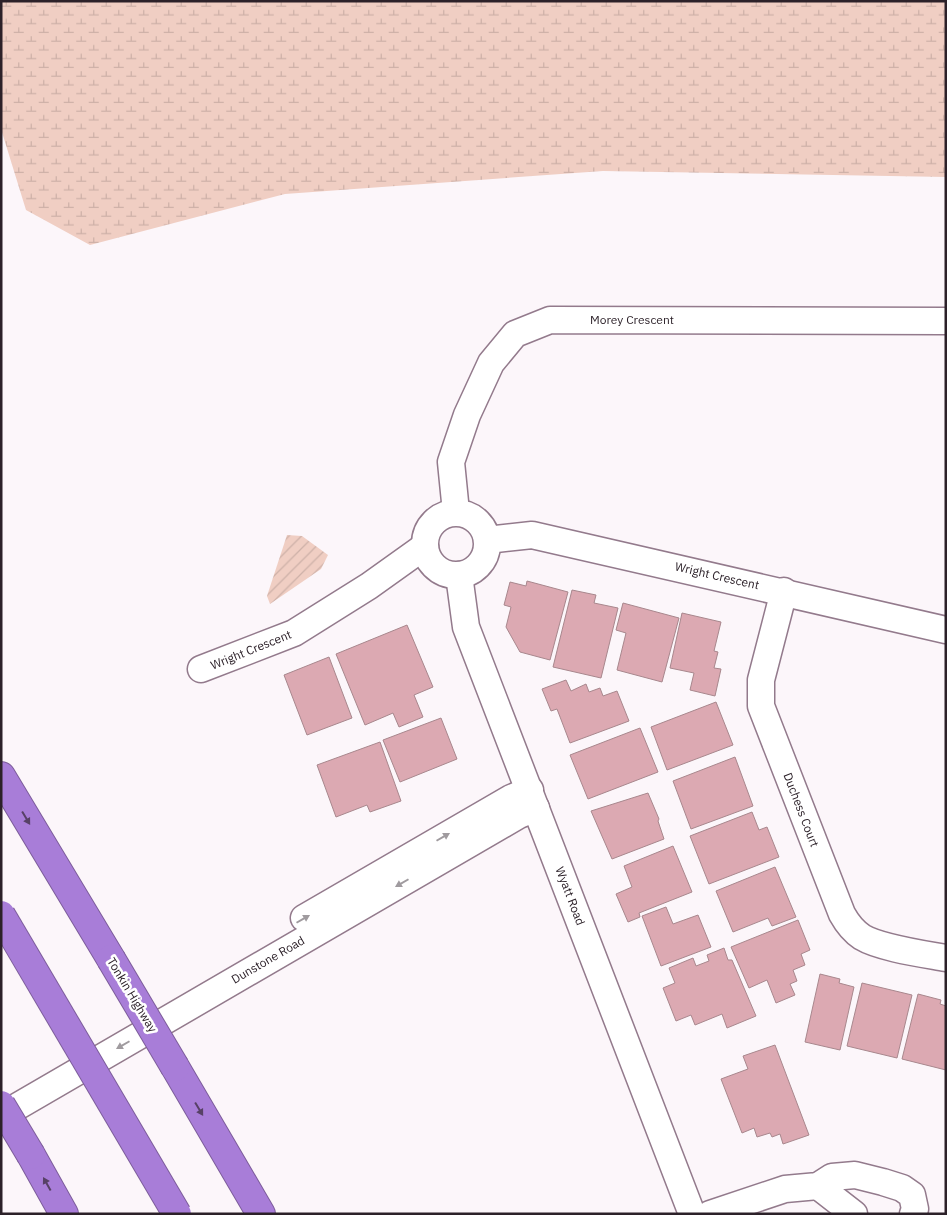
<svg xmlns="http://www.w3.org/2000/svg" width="947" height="1215" viewBox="0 0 947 1215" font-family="'IBM Plex Sans',sans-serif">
<defs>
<pattern id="wetland-marsh" width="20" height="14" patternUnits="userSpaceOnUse" patternTransform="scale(1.25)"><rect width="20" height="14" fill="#f0cec3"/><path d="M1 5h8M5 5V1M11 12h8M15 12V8" fill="none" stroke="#ceb1a8"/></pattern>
<pattern id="garden-furrows" width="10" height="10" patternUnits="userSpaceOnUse" patternTransform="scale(1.25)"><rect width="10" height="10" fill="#f0cec3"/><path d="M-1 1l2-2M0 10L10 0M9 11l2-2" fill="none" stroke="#ceb1a8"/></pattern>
</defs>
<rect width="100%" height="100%" fill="#fcf6fa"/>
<polygon fill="url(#wetland-marsh)" points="1,1 946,1 946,177 603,171 285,194 90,245 26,210 1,129"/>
<polygon fill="url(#garden-furrows)" points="287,535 302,536 328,555 321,569 270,604 267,596"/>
<g fill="#dca9b2" stroke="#a8878d">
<polygon points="527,581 568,592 550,660 520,652 506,627 511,607 504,605 510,582 526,586"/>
<polygon points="572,590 596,595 594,603 618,608 601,678 553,667"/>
<polygon points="623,603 679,618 662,682 617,670 626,633 616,630"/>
<polygon points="682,613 721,622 714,651 718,652 714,668 721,669 715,696 690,690 694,673 670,668"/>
<polygon points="407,625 433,687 414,695 423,717 399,727 393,713 365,725 336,654"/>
<polygon points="329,657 352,718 307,735 284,675"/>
<polygon points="566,680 571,691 586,684 589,692 600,688 603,696 617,691 629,721 570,743 557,709 551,711 542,689"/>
<polygon points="716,702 733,745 667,770 651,727"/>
<polygon points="441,718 457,759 400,782 383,740"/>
<polygon points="640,728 658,772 588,799 570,755"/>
<polygon points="380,742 401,801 370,812 367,805 336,817 317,765"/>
<polygon points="735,757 753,806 691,829 673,781"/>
<polygon points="648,793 659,819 658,821 664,839 612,859 591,811"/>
<polygon points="752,812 759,830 767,827 779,857 709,884 690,836"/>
<polygon points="673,846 692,892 639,913 640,917 628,922 616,894 632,887 624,866"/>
<polygon points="775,867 796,917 772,926 768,918 733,932 716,891"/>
<polygon points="666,907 673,924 698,915 711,947 661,966 642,916"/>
<polygon points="798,920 810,950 801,954 805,965 793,970 797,981 790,984 795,995 776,1003 767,980 749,988 731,947"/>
<polygon points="724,948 728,960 732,960 756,1016 727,1028 722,1014 695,1025 691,1015 676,1021 663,988 675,983 669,968 693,958 696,966 709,961 707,955"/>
<polygon points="820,974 840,979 839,983 854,987 840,1050 805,1042"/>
<polygon points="862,983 912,995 897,1058 847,1046"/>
<polygon points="918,994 941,1000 940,1004 946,1006 946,1070 902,1059"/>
<polygon points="775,1045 809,1135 783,1144 780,1134 772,1137 770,1133 757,1137 754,1128 742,1133 721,1079 748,1069 743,1056"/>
</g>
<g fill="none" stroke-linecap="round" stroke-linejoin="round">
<defs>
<g id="minor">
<polyline points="456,512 451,462 467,415 491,363 515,334 550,320 946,321"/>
<circle cx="456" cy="544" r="31"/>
<polyline points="487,540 532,535 946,630"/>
<polyline points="459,575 466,627 692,1214"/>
<path d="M 784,591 L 761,680 L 761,706 L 842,914 C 847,923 853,931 862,937 C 880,948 924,954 946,958"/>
<polyline points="201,669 294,633 369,586 425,546"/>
<polyline points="304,918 511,798 530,790"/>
<polyline points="1,1116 519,815 536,808"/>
<polyline points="818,1186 854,1214"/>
<polyline points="710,1214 785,1189 818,1186 832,1177 855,1175 883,1182 902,1188 912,1195 915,1209 913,1214"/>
</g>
<g id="motorway">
<polyline points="1,776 111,959"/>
<polyline points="175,1067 261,1214"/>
<polyline points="31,1155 64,1214"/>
</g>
</defs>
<use href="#minor" stroke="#937a8c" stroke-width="29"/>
<use href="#motorway" stroke="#7d5d9b" stroke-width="30"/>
<use href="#minor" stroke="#fff" stroke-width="26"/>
<use href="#motorway" stroke="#a87dd8" stroke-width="28"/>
<defs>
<g id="motorway-bridge">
<polyline points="1,915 177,1214"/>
<polyline points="111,959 175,1067"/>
<polyline points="1,1105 31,1155"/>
</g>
</defs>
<use href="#motorway-bridge" stroke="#7d5d9b" stroke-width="30" stroke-linecap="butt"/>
<use href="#motorway-bridge" stroke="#a87dd8" stroke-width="28"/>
</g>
<defs><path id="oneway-solid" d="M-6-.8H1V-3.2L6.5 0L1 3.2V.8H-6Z" transform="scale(1.25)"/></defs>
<g fill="#574166">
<use href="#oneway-solid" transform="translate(26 818) rotate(59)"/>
<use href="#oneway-solid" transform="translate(199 1109) rotate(59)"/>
<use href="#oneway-solid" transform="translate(47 1184) rotate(-119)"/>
</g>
<g fill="#a09b9f">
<use href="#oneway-solid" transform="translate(443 837) rotate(-30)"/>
<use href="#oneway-solid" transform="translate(402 883) rotate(150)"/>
<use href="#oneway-solid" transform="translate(303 919) rotate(-30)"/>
<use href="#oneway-solid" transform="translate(123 1045) rotate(150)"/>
</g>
<g text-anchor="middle" stroke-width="5" stroke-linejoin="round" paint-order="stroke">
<g font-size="12" fill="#2c2129" stroke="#fff">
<text x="632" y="324">Morey Crescent</text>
<text transform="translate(717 576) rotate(13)" y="4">Wright Crescent</text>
<text transform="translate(251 650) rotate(-22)" y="4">Wright Crescent</text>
<text transform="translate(801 810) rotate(69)" y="4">Duchess Court</text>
<text transform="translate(570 896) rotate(69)" y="4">Wyatt Road</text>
<text transform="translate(268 960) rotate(-30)" y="4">Dunstone Road</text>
<text transform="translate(132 995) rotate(59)" y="4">Tonkin Highway</text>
</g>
</g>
<rect width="947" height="1215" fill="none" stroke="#2c2129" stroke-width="5"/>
</svg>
